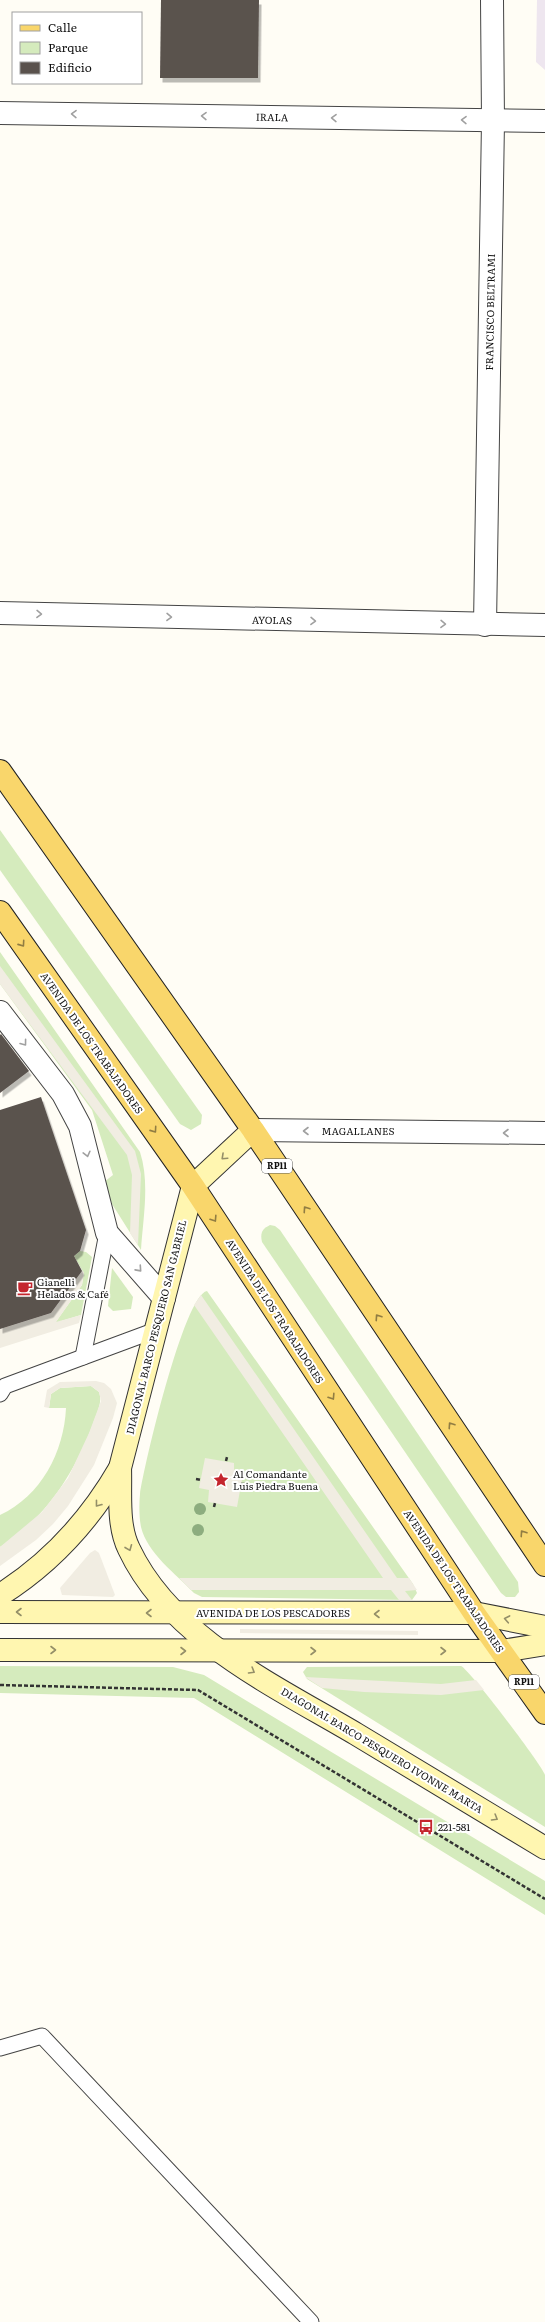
<svg xmlns="http://www.w3.org/2000/svg" width="545" height="2322" viewBox="0 0 545 2322" font-family="Literata,serif">
<defs>
<filter id="shadow"><feDropShadow dx="2.5" dy="4.5" stdDeviation="0" flood-color="#0004"/></filter>
</defs>
<rect width="100%" height="100%" fill="#fffdf5"/>
<polygon fill="#eee6ef" points="537,0 545,0 545,70 536,62"/>
<g fill="#d5ebbd">
<polygon points="0,830 202,1115 201,1124 191,1130 180,1124 0,870"/>
<path d="M 0,952 L 140,1152 C 150,1183 143,1218 141,1250 L 112,1204 L 104,1182 L 113,1175 L 92,1110 L 0,984 Z"/>
<path d="M 270,1225 L 275,1226 L 280,1230 L 518,1582 L 519,1592 L 515,1597 L 506,1597 L 501,1593 L 262,1242 C 260,1233 262,1229 270,1225 Z"/>
<polygon points="80,1251 86,1252 92,1257 81,1315 55,1323 82,1285 84,1273 74,1256"/>
<polygon points="112,1268 133,1297 131,1309 113,1311 108,1306"/>
<path d="M 207,1291 L 413,1584 L 417,1593 L 412,1600 L 202,1597 L 194,1593 C 176,1574 147,1553 141,1527 C 139,1516 139,1505 140,1494 C 144,1466 184,1295 207,1291 Z"/>
<path d="M 91,1386 L 99,1392 C 103,1403 96,1414 93,1424 C 74,1474 46,1518 0,1547 L 0,1515 C 41,1496 64,1452 66,1408 L 49,1408 L 51,1394 L 60,1388 Z"/>
<polygon points="0,1666 173,1667 204,1675 545,1881 545,1915 194,1698 0,1693"/>
<path d="M 461,1666 C 469,1669 541,1764 545,1775 C 545,1783 545,1816 545,1827 L 307,1679 L 303,1672 L 307,1667 Z"/>
</g>
<g fill="#f1ede2">
<polygon points="0,966 135,1151 141,1174 138,1245 130,1233 132,1175 127,1155 0,984"/>
<polygon points="82,1271 84,1272 82,1285 56,1322 81,1315 79,1323 0,1348 0,1329 51,1313"/>
<polygon points="201,1295 397,1578 409,1578 417,1590 405,1591 412,1600 399,1600 391,1590 191,1590 179,1578 383,1578 194,1305"/>
<polygon points="96,1381 104,1383 111,1389 117,1403 113,1418 94,1465 68,1506 53,1524 36,1540 0,1566 0,1547 42,1512 68,1478 89,1433 101,1401 99,1392 91,1386 60,1388 51,1394 49,1408 44,1407 47,1390 60,1382"/>
<polygon points="205,1458 234,1463 234,1472 243,1474 237,1507 208,1502 209,1490 199,1488"/>
<polygon points="95,1550 99,1553 115,1595 113,1597 62,1595 60,1588 90,1553"/>
<polygon points="240,1629 418,1631 418,1635 240,1633"/>
<polygon points="305,1677 441,1684 476,1680 484,1690 441,1695 364,1692 322,1688"/>
</g>
<g fill="#5a524d" filter="url(#shadow)">
<polygon points="161,0 259,0 258,78 160,78"/>
<polygon points="1,1034 29,1071 0,1093 0,1035"/>
<polygon points="41,1097 86,1230 80,1251 74,1256 82,1271 51,1313 0,1329 0,1110"/>
</g>
<g fill="none" stroke-linecap="round" stroke-linejoin="round">
<defs>
<g id="lane">
<polyline points="83,1357 107,1233"/>
<polyline points="0,1394 5,1386 156,1330"/>
<polyline points="0,2048 42,2036 311,2322"/>
</g>
<g id="street">
<polyline points="0,113 545,121"/>
<polyline points="0,613 545,625"/>
<polyline points="485,625 493,121 492,0"/>
<polyline points="0,1012 63,1094 80,1126 107,1233 164,1298"/>
<polyline points="253,1130 545,1133"/>
</g>
<g id="secondary">
<path d="M 120,1468 C 121,1493 117,1525 129,1549 C 171,1638 275,1686 356,1734 C 419,1772 482,1810 545,1848"/>
<path d="M 0,1595 C 51,1563 90,1520 120,1468 L 193,1186 L 253,1130"/>
<polyline points="0,1612 474,1613 545,1627"/>
<polyline points="0,1650 502,1651 545,1644"/>
</g>
<g id="primary">
<polyline points="0,771 253,1130 545,1565"/>
<polyline points="0,912 193,1186 474,1613 545,1713"/>
</g>
</defs>
<use href="#lane" stroke="#444" stroke-width="17"/>
<use href="#street" stroke="#444" stroke-width="24"/>
<use href="#secondary" stroke="#333" stroke-width="24"/>
<use href="#primary" stroke="#222" stroke-width="24"/>
<g stroke="#333" stroke-width="2.5" stroke-dasharray="4 2" stroke-linecap="butt">
<polyline points="226,1461 227,1457"/>
<polyline points="196,1479 201,1480"/>
<polyline points="241,1484 246,1484"/>
<polyline points="214,1507 215,1503"/>
<polyline points="0,1685 198,1690 545,1899"/>
</g>
<use href="#lane" stroke="#fff" stroke-width="15"/>
<use href="#street" stroke="#fff" stroke-width="22"/>
<use href="#secondary" stroke="#fff6b0" stroke-width="22"/>
<use href="#primary" stroke="#f9d66b" stroke-width="22"/>
</g>
<g fill="#8dad7f">
<circle cx="200" cy="1509" r="6"/>
<circle cx="198" cy="1530" r="6"/>
</g>
<defs><path id="oneway-chevron" d="M-2-3.5L2.5 0L-2 3.5" fill="none" stroke-width="1.6" stroke-linecap="round" stroke-linejoin="round"/></defs>
<g stroke="#a0a0a0">
<use href="#oneway-chevron" transform="translate(74 114) rotate(-179)"/>
<use href="#oneway-chevron" transform="translate(204 116) rotate(-179)"/>
<use href="#oneway-chevron" transform="translate(334 118) rotate(-179)"/>
<use href="#oneway-chevron" transform="translate(464 120) rotate(-179)"/>
<use href="#oneway-chevron" transform="translate(39 614) rotate(1)"/>
<use href="#oneway-chevron" transform="translate(169 617) rotate(1)"/>
<use href="#oneway-chevron" transform="translate(313 621) rotate(1)"/>
<use href="#oneway-chevron" transform="translate(443 624) rotate(1)"/>
<use href="#oneway-chevron" transform="translate(24 1043) rotate(53)"/>
<use href="#oneway-chevron" transform="translate(306 1131) rotate(-180)"/>
<use href="#oneway-chevron" transform="translate(506 1133) rotate(-180)"/>
<use href="#oneway-chevron" transform="translate(87 1154) rotate(76)"/>
<use href="#oneway-chevron" transform="translate(139 1269) rotate(48)"/>
</g>
<g stroke="#917d42">
<use href="#oneway-chevron" transform="translate(22 944) rotate(55)"/>
<use href="#oneway-chevron" transform="translate(154 1130) rotate(55)"/>
<use href="#oneway-chevron" transform="translate(306 1209) rotate(-124)"/>
<use href="#oneway-chevron" transform="translate(214 1219) rotate(57)"/>
<use href="#oneway-chevron" transform="translate(378 1317) rotate(-124)"/>
<use href="#oneway-chevron" transform="translate(332 1397) rotate(57)"/>
<use href="#oneway-chevron" transform="translate(451 1425) rotate(-124)"/>
<use href="#oneway-chevron" transform="translate(523 1533) rotate(-124)"/>
</g>
<g stroke="#948f68">
<use href="#oneway-chevron" transform="translate(224 1157) rotate(137)"/>
<use href="#oneway-chevron" transform="translate(98 1504) rotate(128)"/>
<use href="#oneway-chevron" transform="translate(129 1548) rotate(68)"/>
<use href="#oneway-chevron" transform="translate(19 1612) rotate(-180)"/>
<use href="#oneway-chevron" transform="translate(149 1613) rotate(-180)"/>
<use href="#oneway-chevron" transform="translate(377 1614) rotate(-180)"/>
<use href="#oneway-chevron" transform="translate(507 1619) rotate(-169)"/>
<use href="#oneway-chevron" transform="translate(53 1650)"/>
<use href="#oneway-chevron" transform="translate(183 1651)"/>
<use href="#oneway-chevron" transform="translate(313 1651)"/>
<use href="#oneway-chevron" transform="translate(443 1651)"/>
<use href="#oneway-chevron" transform="translate(252 1671) rotate(31)"/>
<use href="#oneway-chevron" transform="translate(495 1818) rotate(31)"/>
</g>
<defs>
<symbol id="cafe-bare" viewBox="-9 -9 18 18"><path d="M-5.5-4.5H6V0H3Q3 3.5 0 3.5H-2.5Q-5.5 3.5-5.5 0ZM3-3.2v2h1.7v-2ZM-6 4.5H4V6H-6Z" fill="#c4262e" stroke="#fff" stroke-width="2.5" paint-order="stroke"/></symbol>
<symbol id="sight-bare" viewBox="-9 -9 18 18"><path d="M0-6L1.8-2.2L6-1.7L2.9 1.2L3.7 5.4L0 3.3L-3.7 5.4L-2.9 1.2L-6-1.7L-1.8-2.2Z" fill="#c4262e" stroke="#fff" stroke-width="2.5" paint-order="stroke"/></symbol>
<symbol id="bus-bare" viewBox="-9 -9 18 18"><path d="M-5-6H5V4H4V6H2V4H-2V6H-4V4H-5ZM-3.5-4V0h7V-4ZM-3.5 1.2v1.5H-2V1.2ZM2 1.2v1.5H3.5V1.2Z" fill="#c4262e" stroke="#fff" stroke-width="2.5" paint-order="stroke"/></symbol>
</defs>
<g fill-rule="evenodd">
<use href="#cafe-bare" x="14" y="1277" width="22" height="22"/>
<use href="#sight-bare" x="210" y="1469" width="22" height="22"/>
<use href="#bus-bare" x="415" y="1816" width="22" height="22"/>
</g>
<g text-anchor="middle" stroke-width="4" stroke-linejoin="round" paint-order="stroke">
<g fill="#fff" stroke="#585858" stroke-width="1">
<rect x="262" y="1159" width="30" height="14" rx="3"/>
<rect x="509" y="1675" width="30" height="14" rx="3"/>
</g>
<g font-size="9" font-weight="bold" fill="#111">
<text x="277" y="1169">RP11</text>
<text x="524" y="1685">RP11</text>
</g>
<g font-size="10" fill="#111" stroke="#fff">
<text transform="translate(272 117) rotate(1)" y="4">IRALA</text>
<text transform="translate(490 312) rotate(-89)" y="4">FRANCISCO BELTRAMI</text>
<text transform="translate(272 620) rotate(1)" y="4">AYOLAS</text>
<text transform="translate(92 1043) rotate(55)" y="4">AVENIDA DE LOS TRABAJADORES</text>
<text x="358" y="1135">MAGALLANES</text>
<text transform="translate(275 1311) rotate(57)" y="4">AVENIDA DE LOS TRABAJADORES</text>
<text transform="translate(156 1327) rotate(-76)" y="4">DIAGONAL BARCO PESQUERO SAN GABRIEL</text>
<text transform="translate(454 1581) rotate(56)" y="4">AVENIDA DE LOS TRABAJADORES</text>
<text x="273" y="1617">AVENIDA DE LOS PESCADORES</text>
<text transform="translate(382 1750) rotate(31)" y="4">DIAGONAL BARCO PESQUERO IVONNE MARTA</text>
</g>
<g font-size="10" fill="#111" stroke="#fff" text-anchor="start">
<text x="37" y="1286">Gianelli<tspan x="37" dy="12">Helados &amp; Café</tspan></text>
<text x="233" y="1478">Al Comandante<tspan x="233" dy="12">Luis Piedra Buena</tspan></text>
<text x="438" y="1831">221-581</text>
</g>
</g>
<rect x="12" y="12" width="130" height="72" fill="#ffffff" stroke="#a0a0a0"/>
<rect x="20" y="25" width="20" height="6" fill="#f9d66b" stroke="#a0a0a0"/>
<text x="48" y="32" font-size="12" fill="#111111">Calle</text>
<rect x="20" y="42" width="20" height="12" fill="#d5ebbd" stroke="#a0a0a0"/>
<text x="48" y="52" font-size="12" fill="#111111">Parque</text>
<rect x="20" y="62" width="20" height="12" fill="#5a524d" stroke="#a0a0a0"/>
<text x="48" y="72" font-size="12" fill="#111111">Edificio</text>
</svg>
